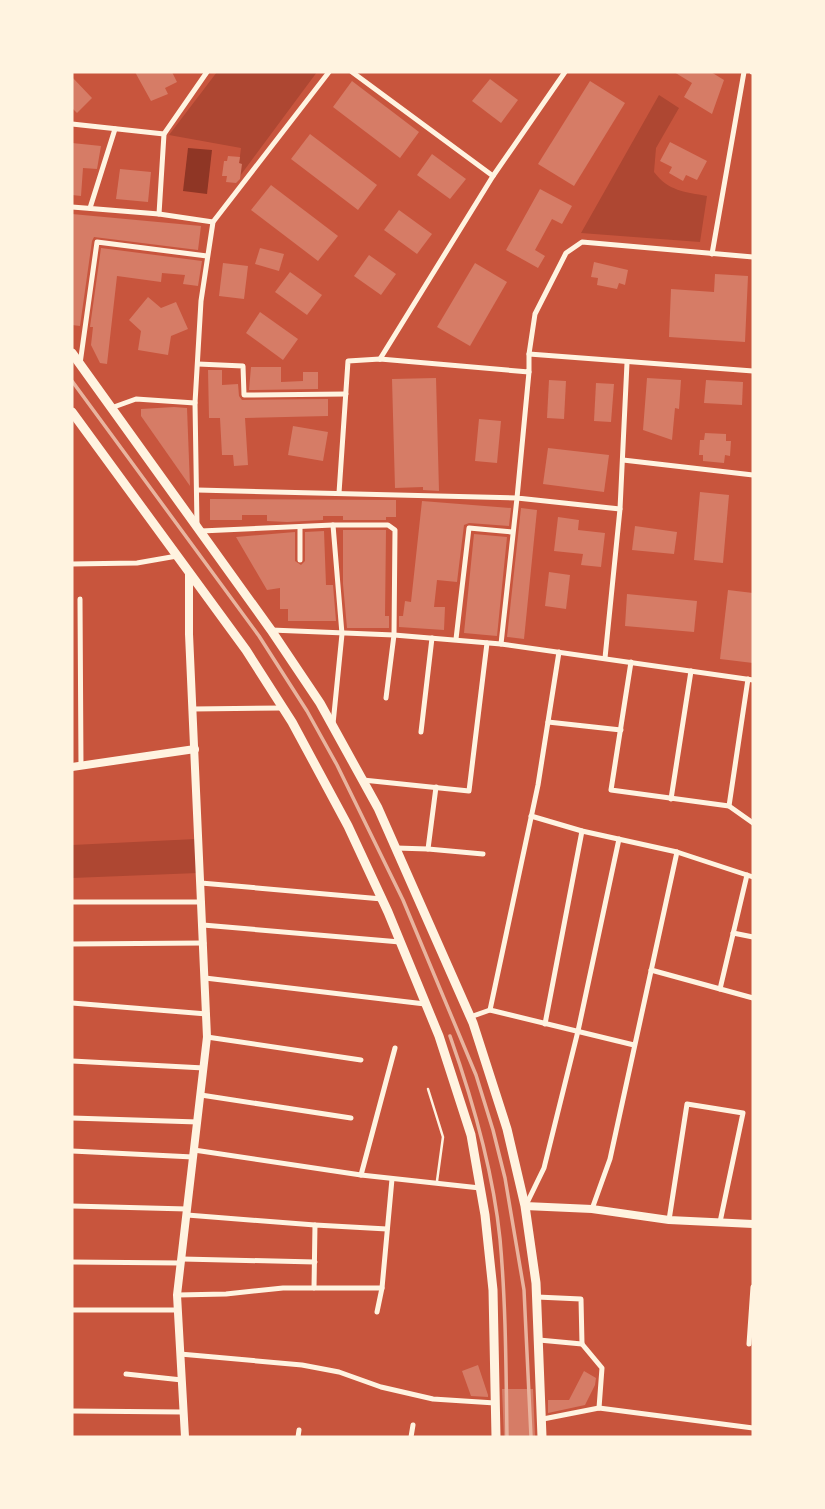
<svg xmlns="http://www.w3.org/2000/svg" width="825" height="1509" viewBox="0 0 825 1509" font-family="'Sofia Sans Condensed',sans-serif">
<rect width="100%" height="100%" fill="#c8553d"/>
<g fill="#ae4732">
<polygon points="217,72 317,72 237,180 241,148 169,135"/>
<path d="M 659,95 L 679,108 L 656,148 L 654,172 C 668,191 685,192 707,196 L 700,242 L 581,233 Z"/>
<polygon points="196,839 198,873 72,878 72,845"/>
</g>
<polygon fill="#8f3625" points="188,148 212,150 207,194 183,191"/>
<g fill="#d67c66">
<polygon points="135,72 172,72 177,82 165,88 168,94 151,101"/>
<polygon points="674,72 711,72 724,80 712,114 684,97 692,83"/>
<polygon points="72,77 92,98 77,113 72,108"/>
<polygon points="490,79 518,100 501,123 472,101"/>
<polygon points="352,81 419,132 400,158 333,107"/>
<polygon points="590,81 625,103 574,186 538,164"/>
<polygon points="310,134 377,185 358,210 291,159"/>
<polygon points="670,142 707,161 697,180 686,175 683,181 669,173 672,167 660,161"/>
<polygon points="72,143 101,146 97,169 83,168 81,196 72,195"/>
<polygon points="432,154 466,179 450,199 417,175"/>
<polygon points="228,156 240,157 239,163 242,164 240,179 236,183 226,182 227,176 222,176 224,161 227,161"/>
<polygon points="120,169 151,172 148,202 116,199"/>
<polygon points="271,185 338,236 318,261 251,210"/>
<polygon points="540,189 572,206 562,224 552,219 535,250 545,256 538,268 506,250"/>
<polygon points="399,210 432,234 417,254 384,230"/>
<polygon points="72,214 201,226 198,250 94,237 92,241 80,326 72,325"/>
<polygon points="101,248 202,261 198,286 183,284 185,275 162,273 161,282 117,276 107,364 100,363 91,345 93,327 90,327"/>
<polygon points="260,248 284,254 279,271 255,264"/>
<polygon points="369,255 396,274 381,295 354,276"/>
<polygon points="594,262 628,270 625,285 619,283 617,289 597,285 598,278 591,277"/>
<polygon points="223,263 248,266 244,299 219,296"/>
<polygon points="475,263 507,282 470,346 437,327"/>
<polygon points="290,272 322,295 307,315 275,292"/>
<polygon points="715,274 748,276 745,342 669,337 671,289 714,292"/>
<polygon points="148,297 161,308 176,302 188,329 171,336 168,355 138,350 141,331 129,320"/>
<polygon points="260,312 298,339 283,360 246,333"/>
<polygon points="251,367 281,367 281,382 303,381 303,372 318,372 318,389 249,390"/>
<polygon points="208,370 222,370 222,385 238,384 239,396 242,400 328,399 328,416 245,418 248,465 234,466 233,455 222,455 220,418 209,418"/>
<polygon points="436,378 439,491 423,490 423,487 395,488 392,379"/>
<polygon points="647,378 681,380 679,409 675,408 672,440 643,430"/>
<polygon points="549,380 566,381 564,419 547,418"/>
<polygon points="706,380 743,382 742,405 704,403"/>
<polygon points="596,383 614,384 611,422 594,421"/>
<polygon points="174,407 187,408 190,486 141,416 141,409"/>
<polygon points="479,419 501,421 497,463 475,461"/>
<polygon points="293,426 328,432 323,461 288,455"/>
<polygon points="705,433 726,434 726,441 731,441 730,456 725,455 724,463 703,461 703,455 699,455 700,440 704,440"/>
<polygon points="548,448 609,455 604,492 543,484"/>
<polygon points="700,492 729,495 723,563 694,560"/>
<polygon points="210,499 396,500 396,517 386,517 386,520 343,520 343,516 323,516 323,520 287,522 267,521 267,515 242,515 242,520 210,520"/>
<polygon points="422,501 511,508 509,526 469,523 464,525 457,582 437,580 434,607 445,607 444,630 399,627 399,616 403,616 405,601 411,602"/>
<polygon points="521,508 537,510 524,639 507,637"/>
<polygon points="558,517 579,520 578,530 605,533 601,567 581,565 583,554 554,551"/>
<polygon points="635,526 677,532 674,554 632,550"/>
<polygon points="343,530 386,530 385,616 389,616 389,628 347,628 343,584"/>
<polygon points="324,531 326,585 333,585 336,621 288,621 288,609 280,609 280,588 267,590 236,537 295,532 295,561 301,565 305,561 305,532"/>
<polygon points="474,534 507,537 497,636 464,633"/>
<polygon points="549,572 570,575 566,609 545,606"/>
<polygon points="728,590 753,593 753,663 720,659"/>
<polygon points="627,594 697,601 694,632 625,626"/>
<polygon points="478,1365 488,1395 488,1397 471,1396 462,1371"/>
<polygon points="584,1371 596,1378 595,1385 585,1405 548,1413 548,1400 569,1400"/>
<polygon points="502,1389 533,1389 535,1437 504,1437"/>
</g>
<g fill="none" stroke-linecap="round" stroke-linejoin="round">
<polyline stroke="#fff3e0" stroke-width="2.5" points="428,1089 443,1137 437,1181"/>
<g stroke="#fff3e0" stroke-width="5">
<polyline points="352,72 493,176"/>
<polyline points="752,72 753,72"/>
<polyline points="72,124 164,134"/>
<polyline points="72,207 159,214 213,222"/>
<polyline points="90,208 115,129"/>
<polyline points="159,214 164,134 207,72"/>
<polyline points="712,254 744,72"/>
<polyline points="529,354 535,314 566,253 582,242 753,257"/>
<polyline points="380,359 493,176 565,72"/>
<polyline points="80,364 97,242 207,256"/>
<polyline points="198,364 243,366 244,395 346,394"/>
<polyline points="529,372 517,498 620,509"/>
<polyline points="111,408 136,399 195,403"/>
<polyline points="623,460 753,475"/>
<polyline points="197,490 517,498 501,644"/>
<polyline points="339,493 348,361 380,359 529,372 529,354 753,371"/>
<polyline points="197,525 195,403 201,301 213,222 329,72"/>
<polyline points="300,528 300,560"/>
<polyline points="201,531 333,525 388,525 395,530 394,635 386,698"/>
<polyline points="72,564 137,563 177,556"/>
<polyline points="80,599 81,765"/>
<polyline points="271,630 394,635 501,644 753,680"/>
<polyline points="456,639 469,528 512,532"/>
<polyline points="559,652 538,785 490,1010 634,1045"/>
<polyline points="605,658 620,509 627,363"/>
<polyline points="631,662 611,790 729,806 753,823"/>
<polyline points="193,709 283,708"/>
<polyline points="548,722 621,730"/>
<polyline points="333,724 342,634 333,525"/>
<polyline points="421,732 432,638"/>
<polyline points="363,780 469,791 487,643"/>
<polyline points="671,799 691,671"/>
<polyline points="729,806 748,679"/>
<polyline points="531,816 582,831 677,852 753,877"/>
<polyline points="396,848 428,849 436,787"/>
<polyline points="428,849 483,854"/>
<polyline points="201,883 382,899"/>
<polyline points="72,902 202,902"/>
<polyline points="203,925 400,942"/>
<polyline points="733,933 753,937"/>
<polyline points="72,944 204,943"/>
<polyline points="651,970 753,998"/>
<polyline points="205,978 425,1004"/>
<polyline points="720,989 747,875"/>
<polyline points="72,1003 207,1014"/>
<polyline points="470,1017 490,1010"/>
<polyline points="545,1024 582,831"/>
<polyline points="207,1037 361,1060"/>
<polyline points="72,1061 204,1068"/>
<polyline points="201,1095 351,1118"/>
<polyline points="72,1118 198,1122"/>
<polyline points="194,1150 361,1175 480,1188"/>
<polyline points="72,1151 193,1157"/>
<polyline points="361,1175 395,1048"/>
<polyline points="526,1205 544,1168 578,1031 619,839"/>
<polyline points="72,1206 187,1209"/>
<polyline points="592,1209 610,1159 677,852"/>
<polyline points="187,1215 315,1225"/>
<polyline points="669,1220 687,1104 743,1113 720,1222"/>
<polyline points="182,1259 315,1262"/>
<polyline points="72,1262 181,1263"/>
<polyline points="314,1288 315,1225 387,1229"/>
<polyline points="177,1295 226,1294 283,1288 382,1288"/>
<polyline points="537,1297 581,1299 582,1344 602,1368 599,1408"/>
<polyline points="72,1310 178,1310"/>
<polyline points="377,1312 382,1288 392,1179"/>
<polyline points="539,1340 582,1344"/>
<polyline points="749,1344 753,1287"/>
<polyline points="180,1354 302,1365 339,1372 381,1387 433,1399 495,1403"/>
<polyline points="126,1374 182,1380"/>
<polyline points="72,1411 183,1412"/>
<polyline points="543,1419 599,1408 753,1428"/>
<polyline points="298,1437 299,1430"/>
<polyline points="411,1437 413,1425"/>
</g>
<g stroke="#fff3e0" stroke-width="8">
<polyline points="72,767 195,749"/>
<polyline points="525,1206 592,1209 669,1220 753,1224"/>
<polyline points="185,1437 177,1295 207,1037 189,634 189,573"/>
</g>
<g stroke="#fff3e0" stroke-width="9">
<polyline points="72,353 271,630 320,703 378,808 473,1023 507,1129 525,1206 536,1283 542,1437"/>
<polyline points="72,412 246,650 292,722 348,826 388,912 439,1036 471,1135 485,1215 493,1290 496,1437"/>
</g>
<g stroke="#e9b49f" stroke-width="3.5">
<polyline points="72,381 259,636 307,711 337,765 403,900 476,1075 493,1130 505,1178 524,1290 531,1437"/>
<path d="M 450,1036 C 473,1101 493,1170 500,1239 C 506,1305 506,1371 507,1437"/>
</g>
</g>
<rect width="825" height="1509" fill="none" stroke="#fff3e0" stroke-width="147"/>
</svg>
